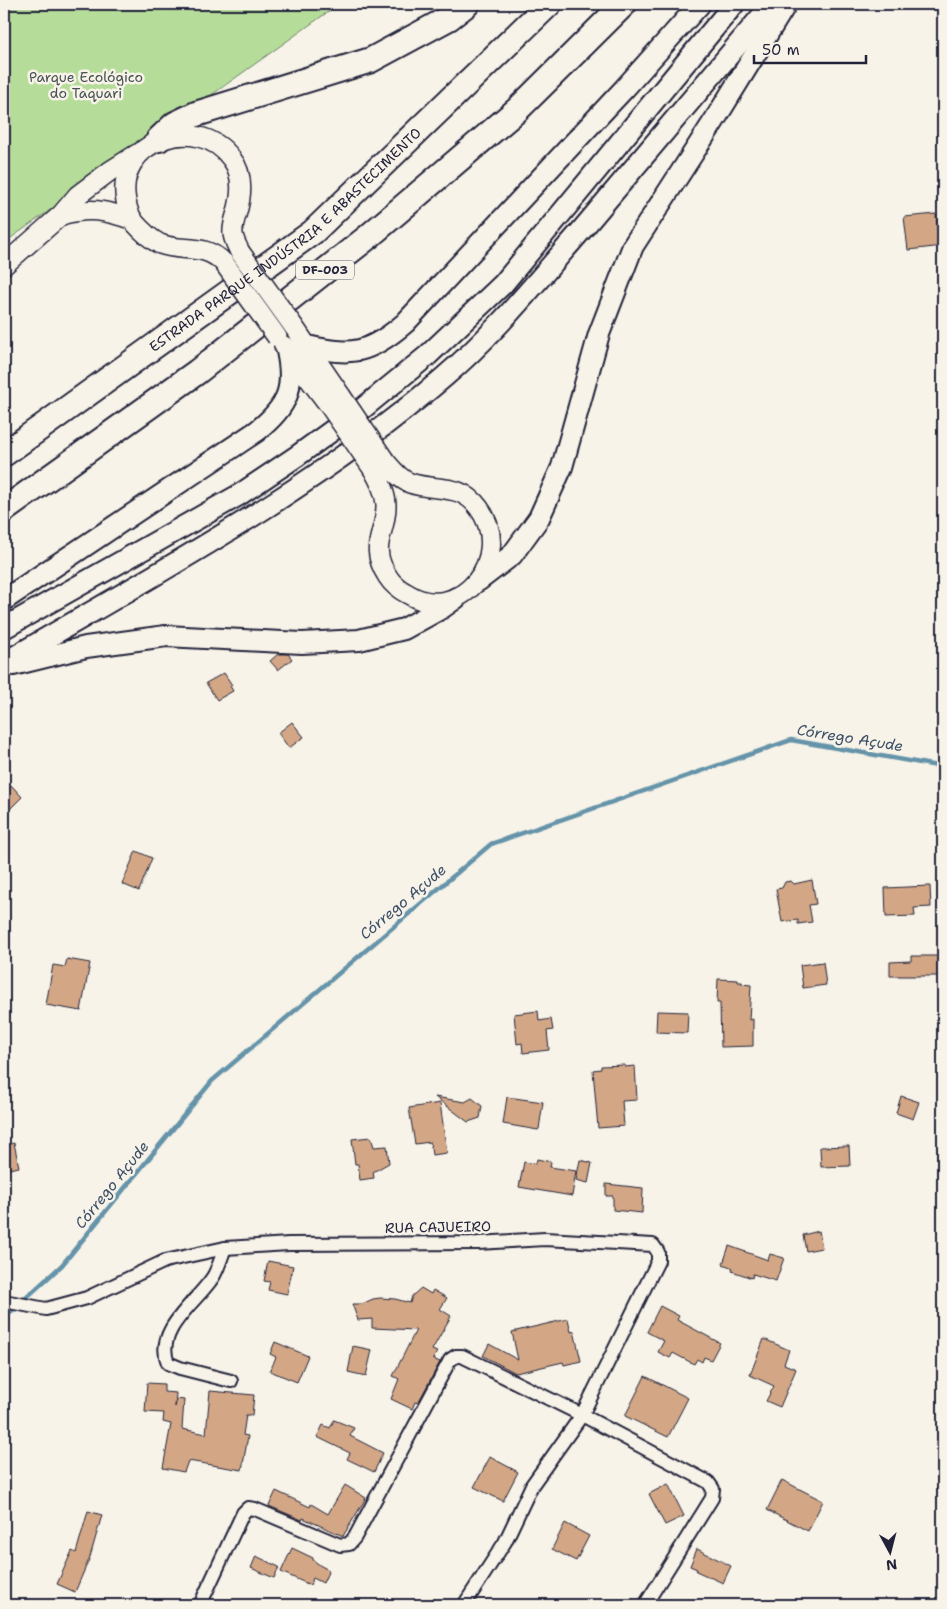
<svg xmlns="http://www.w3.org/2000/svg" width="947" height="1609" viewBox="0 0 947 1609" font-family="'Shantell Sans',sans-serif">
<rect width="100%" height="100%" fill="#f7f3e8"/>
<filter id="ink" filterUnits="userSpaceOnUse"><feTurbulence type="fractalNoise" baseFrequency=".02" numOctaves="2"/><feDisplacementMap in="SourceGraphic" scale="10" xChannelSelector="R" yChannelSelector="G"/><feConvolveMatrix kernelMatrix="1 2 1 2 8 2 1 2 1" color-interpolation-filters="sRGB"/></filter>
<g filter="url(#ink)">
<polygon fill="#b5dd99" stroke="#6c806a" points="4,4 339,4 4,243"/>
<g fill="none" stroke-linecap="round" stroke-linejoin="round">
<polyline stroke="#6593a9" stroke-width="4.5" points="4,1318 62,1265 212,1081 491,844 791,740 943,767"/>
</g>
<g fill="#d3a785" stroke="#22223b">
<polygon points="936,214 938,235 943,235 943,246 908,250 904,217"/>
<polygon points="278,654 288,654 292,659 278,670 270,661"/>
<polygon points="224,673 232,685 230,686 233,691 217,700 206,683"/>
<polygon points="292,722 304,737 289,748 278,733"/>
<polygon points="12,786 22,797 4,815 4,794"/>
<polygon points="136,851 152,858 139,891 122,884"/>
<polygon points="812,880 816,904 809,905 812,922 798,924 798,920 782,922 776,889 782,888 785,882 791,881 794,884"/>
<polygon points="930,886 931,907 914,908 915,916 886,917 885,888"/>
<polygon points="911,956 939,956 940,976 890,976 890,962 911,961"/>
<polygon points="67,959 90,963 81,1011 46,1005 53,965 65,967"/>
<polygon points="823,962 826,985 803,988 800,965"/>
<polygon points="718,979 738,980 738,982 742,982 742,984 751,985 749,1020 753,1019 753,1046 721,1047 720,1003 717,1003"/>
<polygon points="538,1011 539,1021 551,1019 553,1030 547,1031 549,1050 523,1053 522,1043 517,1044 514,1014"/>
<polygon points="657,1011 688,1012 687,1033 656,1032"/>
<polygon points="625,1065 625,1067 635,1066 637,1100 622,1101 624,1126 598,1128 593,1070 601,1069 601,1066"/>
<polygon points="901,1096 919,1102 913,1119 896,1113"/>
<polygon points="435,1097 465,1102 472,1098 482,1106 480,1118 468,1122"/>
<polygon points="507,1097 543,1102 539,1129 538,1130 503,1124"/>
<polygon points="440,1103 447,1153 432,1155 430,1142 415,1144 409,1108"/>
<polygon points="371,1137 374,1147 387,1146 389,1163 373,1172 374,1178 360,1180 358,1164 355,1164 352,1139"/>
<polygon points="14,1143 19,1167 4,1170 4,1146"/>
<polygon points="849,1146 850,1166 821,1167 820,1147"/>
<polygon points="537,1159 551,1162 550,1167 576,1171 572,1196 519,1187 524,1162 536,1164"/>
<polygon points="580,1160 592,1163 588,1183 576,1180"/>
<polygon points="606,1184 643,1188 642,1213 613,1210 613,1196 606,1196"/>
<polygon points="819,1231 822,1248 806,1251 803,1235"/>
<polygon points="729,1246 768,1260 770,1254 784,1258 776,1281 753,1274 752,1278 732,1271 733,1268 723,1264"/>
<polygon points="268,1261 293,1266 287,1294 268,1290 270,1282 264,1281"/>
<polygon points="421,1288 431,1294 433,1290 447,1298 440,1309 451,1316 432,1350 437,1352 433,1359 440,1362 418,1403 415,1402 412,1409 391,1399 399,1379 393,1376 416,1330 372,1328 372,1319 358,1320 352,1304 362,1304 373,1299 380,1298 395,1299 410,1303 412,1296"/>
<polygon points="660,1306 679,1316 677,1320 720,1343 711,1360 704,1357 702,1362 697,1359 694,1364 673,1353 670,1358 658,1352 664,1341 647,1332"/>
<polygon points="568,1319 571,1332 574,1331 581,1361 564,1365 563,1362 516,1373 483,1356 489,1344 518,1360 512,1332"/>
<polygon points="764,1339 789,1350 784,1364 796,1369 780,1407 766,1401 774,1386 750,1375"/>
<polygon points="275,1342 308,1356 297,1382 270,1371 276,1357 270,1354"/>
<polygon points="353,1346 372,1350 366,1376 348,1372"/>
<polygon points="645,1376 688,1398 668,1437 625,1416"/>
<polygon points="147,1383 164,1384 164,1392 176,1393 175,1407 177,1399 184,1400 182,1429 206,1434 210,1391 254,1395 252,1415 246,1415 243,1435 248,1436 242,1470 188,1461 184,1472 163,1468 171,1424 163,1422 164,1413 145,1412"/>
<polygon points="334,1420 354,1428 350,1436 383,1453 374,1472 347,1459 350,1453 317,1437 323,1425 330,1428"/>
<polygon points="490,1457 518,1472 503,1501 474,1487"/>
<polygon points="782,1480 823,1501 808,1531 767,1510"/>
<polygon points="668,1484 684,1516 665,1525 649,1494"/>
<polygon points="345,1485 366,1498 343,1536 303,1518 302,1520 269,1506 276,1491 310,1507 311,1504 328,1514"/>
<polygon points="88,1511 102,1515 90,1557 75,1592 57,1584 72,1551 76,1553"/>
<polygon points="565,1523 589,1536 576,1561 552,1549"/>
<polygon points="292,1548 313,1558 313,1560 321,1566 329,1570 323,1583 313,1578 310,1585 281,1572"/>
<polygon points="697,1549 731,1566 723,1583 696,1571 697,1569 690,1566"/>
<polygon points="256,1556 279,1567 274,1578 251,1568"/>
</g>
<g fill="none" stroke-linecap="round" stroke-linejoin="round">
<defs>
<g id="street">
<path d="M 225,1248 C 221,1258 218,1269 213,1277 C 197,1302 154,1330 168,1363 L 180,1368 L 231,1381"/>
<polyline points="4,1301 46,1309 87,1298 165,1261 225,1248 289,1244 478,1243 545,1239 653,1245 658,1252 658,1261 582,1415 708,1482 713,1489 712,1498 645,1605"/>
<polyline points="200,1605 243,1513 248,1508 255,1509 340,1545 349,1544 355,1537 450,1360 456,1356 462,1356 582,1415 532,1485 505,1542 464,1605"/>
</g>
<g id="secondary">
<path d="M 61,215 C 89,207 106,210 133,220"/>
<path d="M 224,263 C 204,242 183,253 160,244 C 150,239 141,230 134,222 C 130,216 127,208 126,201 C 114,141 197,112 231,158 C 244,174 242,194 237,212 C 235,219 232,227 233,234 C 234,241 237,246 240,252"/>
<polyline points="4,265 61,215 78,195 110,171 137,154"/>
<polyline points="294,327 341,396"/>
<polyline points="284,346 329,405"/>
<path d="M 373,469 C 379,480 385,491 386,504 C 387,534 367,545 388,577 C 393,585 400,590 408,594 C 460,626 515,557 479,508 C 460,482 436,492 410,483 C 399,479 392,469 385,461"/>
</g>
<g id="primary">
<path d="M 307,346 C 352,357 370,353 405,323 L 624,89 L 700,4"/>
<polyline points="478,581 512,555 539,518 562,467 599,334 633,246 714,121 786,4"/>
<path d="M 4,600 L 257,431 C 288,406 295,389 287,351"/>
<polyline points="4,628 239,495 297,456 362,409 427,356 503,284 734,4"/>
<path d="M 4,663 C 155,574 309,493 443,378 C 494,335 536,282 580,232 C 644,156 708,80 772,4"/>
<polyline points="13,665 86,647 166,636 302,643 359,640 404,629 442,608 456,598"/>
</g>
<g id="highway">
<polyline points="159,139 175,124 196,114 371,60 449,18 467,4"/>
<path id="s1" d="M 4,454 L 313,232 L 549,4"/>
<polyline points="4,510 197,372 368,237 517,110 624,4"/>
</g>
</defs>
<use href="#street" stroke="#22223b" stroke-width="16"/>
<use href="#secondary" stroke="#22223b" stroke-width="22"/>
<use href="#primary" stroke="#22223b" stroke-width="24"/>
<use href="#highway" stroke="#22223b" stroke-width="28"/>
<use href="#street" stroke="#f7f3e8" stroke-width="12"/>
<use href="#secondary" stroke="#f7f3e8" stroke-width="19"/>
<use href="#primary" stroke="#f7f3e8" stroke-width="20"/>
<use href="#highway" stroke="#f7f3e8" stroke-width="24"/>
<defs>
<g id="secondary-bridge">
<polyline points="240,252 294,327"/>
<polyline points="224,263 277,337"/>
<polyline points="341,396 385,461"/>
<polyline points="329,405 373,469"/>
</g>
</defs>
<use href="#secondary-bridge" stroke="#22223b" stroke-width="22" stroke-linecap="butt"/>
<use href="#secondary-bridge" stroke="#f7f3e8" stroke-width="19"/>
</g>
</g>
<g text-anchor="middle" stroke-width="5" stroke-linejoin="round" paint-order="stroke">
<rect fill="#f7f3e8" stroke="#62616f" stroke-width="1" x="296" y="260.5" width="58" height="19" rx="4"/>
<g font-size="12" font-weight="bold" fill="#22223b">
<text x="325" y="274">DF-003</text>
</g>
<g font-size="14" fill="#475152" stroke="#f7f3e8">
<text x="86" y="82">Parque Ecológico<tspan x="86" dy="16">do Taquari</tspan></text>
</g>
<g font-size="14" fill="#22223b" stroke="#f7f3e8">
<text dy="5" stroke="none"><textPath href="#s1" startOffset="354">ESTRADA PARQUE INDÚSTRIA E ABASTECIMENTO</textPath></text>
<text transform="translate(438 1227) rotate(-1)" y="5">RUA CAJUEIRO</text>
</g>
<g font-size="15" font-style="italic" fill="#3e5169" stroke="#f7f3e8">
<text transform="translate(850 738) rotate(9)" y="5">Córrego Açude</text>
<text transform="translate(403 902) rotate(-40)" y="5">Córrego Açude</text>
<text transform="translate(112 1185) rotate(-51)" y="5">Córrego Açude</text>
</g>
</g>
<rect width="947" height="1609" fill="none" stroke="#f7f3e8" stroke-width="20"/>
<rect x="10" y="10" width="927" height="1589" fill="none" stroke="#22223b" stroke-width="2" filter="url(#ink)"/>
<g transform="translate(890 1552) rotate(173)" stroke="#f7f3e8" stroke-width="4" paint-order="stroke">
<path d="M0-4L9 19L0 12L-9 19Z" fill="#22223b"/>
<text y="-8" font-size="14" font-weight="bold" text-anchor="middle" fill="#22223b">N</text>
</g>
<path d="M754 55v8h112v-8" fill="none" stroke="#22223b" stroke-width="2.5"/>
<text x="762" y="55" font-size="15" fill="#22223b" stroke="#f7f3e8" stroke-width="4" paint-order="stroke">50 m</text>
</svg>
